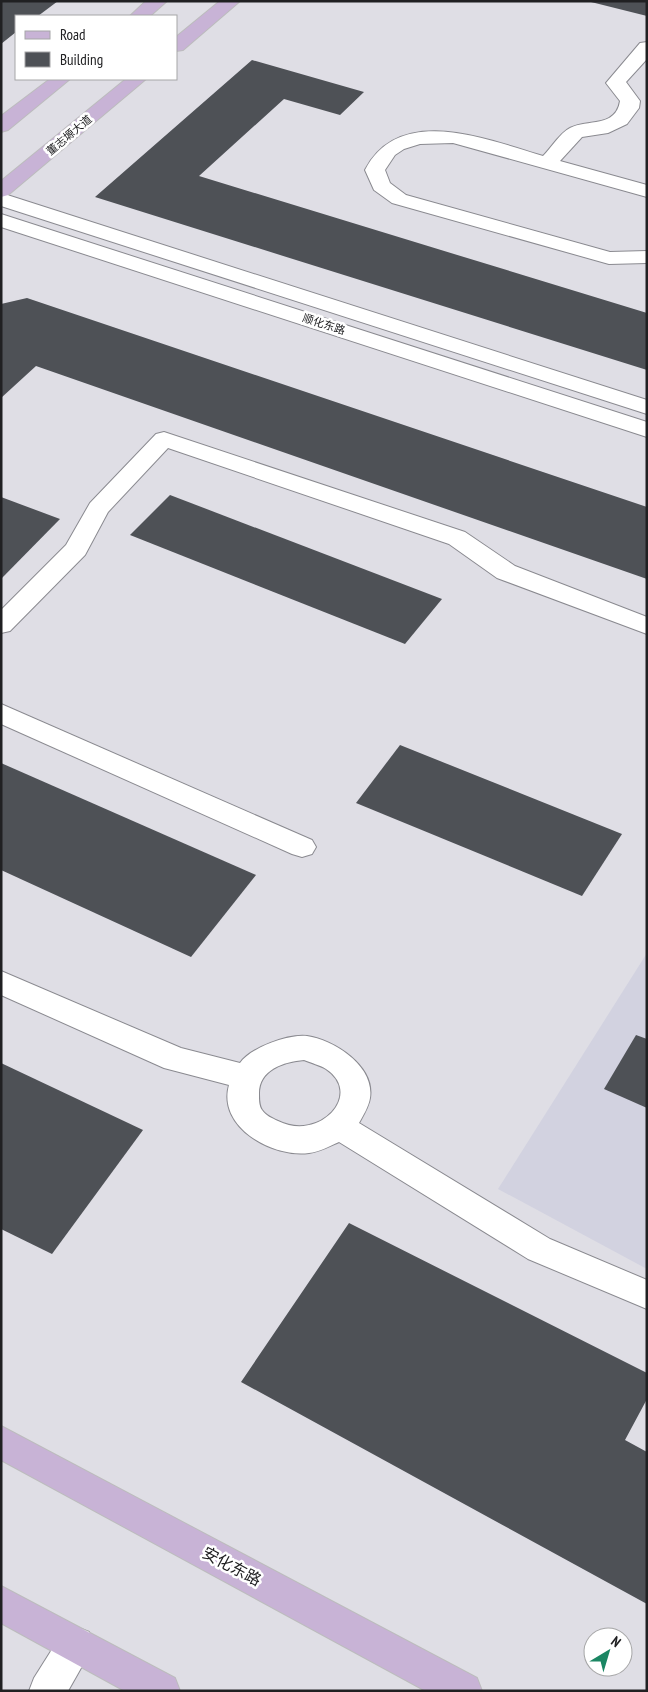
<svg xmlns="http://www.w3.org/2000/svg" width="648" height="1692" viewBox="0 0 648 1692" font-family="'PT Sans Narrow','Noto Sans SC',sans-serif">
<rect width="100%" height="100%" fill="#dfdee5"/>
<polygon fill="#d2d2e0" points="647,953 647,1269 498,1189"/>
<g fill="#4e5156">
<polygon points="1,1 58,1 38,16 16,16 16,32 1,44"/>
<polygon points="647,1 647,16 591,2 591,1"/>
<polygon points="252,60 364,92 340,115 284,99 199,176 647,313 647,370 95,197"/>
<polygon points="27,298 647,507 647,579 36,366 1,398 1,304"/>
<polygon points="170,495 442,599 405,644 130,535"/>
<polygon points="1,497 60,519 1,579"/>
<polygon points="400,745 622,834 582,896 356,803"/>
<polygon points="1,763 256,875 191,957 1,870"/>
<polygon points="636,1035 647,1039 647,1108 604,1089"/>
<polygon points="1,1063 143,1130 52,1254 1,1229"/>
<polygon points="349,1223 647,1373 647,1399 625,1440 647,1452 647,1604 241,1382"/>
</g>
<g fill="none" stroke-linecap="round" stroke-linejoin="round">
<defs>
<g id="minor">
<path d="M 647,42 L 647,59 L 626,82 L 640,101 L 639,108 L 627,124 L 608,133 L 582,137 L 560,161 L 647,185 L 647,197 L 453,143 L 420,144 L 404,149 L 395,155 L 385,170 L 390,183 L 406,195 L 610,252 L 647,251 L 647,263 L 609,264 L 392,203 L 374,190 L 365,170 C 400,103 488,140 543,156 C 551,148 560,133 570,128 C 587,119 616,128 620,101 L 606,83 L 640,43 Z"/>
<polygon points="1,193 647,400 647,414 1,206"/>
<polygon points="1,214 647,422 647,437 1,227"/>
<polygon points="164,432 465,532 515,566 647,617 647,634 497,578 449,544 168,448 108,512 85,555 10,631 1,633 1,610 66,545 90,503 156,434"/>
<polygon points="1,704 312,840 316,847 312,854 302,857 292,854 1,724"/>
<path d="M 1,971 L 181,1048 L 240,1063 C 250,1048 288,1034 307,1036 C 334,1040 375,1066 370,1098 C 369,1106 363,1116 359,1123 L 550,1239 L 647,1280 L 647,1309 L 528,1259 L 339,1142 C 330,1146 319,1152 309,1153 C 274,1158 217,1128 229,1085 L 164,1068 L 1,995 ZM 304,1060 C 311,1063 320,1065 326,1069 C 364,1094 320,1142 278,1121 C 272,1118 266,1116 262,1110 C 259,1106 259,1100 259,1095 C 258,1070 283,1062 304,1060 Z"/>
<polygon points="76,1627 89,1632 94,1645 68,1691 29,1691 34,1678 63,1632"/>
</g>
<g id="major">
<polygon points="146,1 167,1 150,16 130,16"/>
<polygon points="220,1 240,1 183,50 176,51 176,37"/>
<polygon points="50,79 70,79 8,130 1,132 1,116"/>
<polygon points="126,79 146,79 8,195 1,197 1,181"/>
<polygon points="1,1426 477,1678 482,1691 426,1691 1,1460"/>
<polygon points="1,1586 175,1678 180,1691 125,1691 1,1623"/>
</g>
</defs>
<use href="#minor" stroke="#8a8a90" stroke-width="2"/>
<use href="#major" stroke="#bcbcbd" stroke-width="2"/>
<use href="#minor" fill="#fff" fill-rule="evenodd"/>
<use href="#major" fill="#c8b3d6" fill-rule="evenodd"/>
</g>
<g text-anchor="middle" stroke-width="5" stroke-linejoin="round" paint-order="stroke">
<g font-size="11" fill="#202022" stroke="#fff">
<text transform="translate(69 135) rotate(-40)" y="4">董志塬大道</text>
<text transform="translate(324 324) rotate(18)" y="4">顺化东路</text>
</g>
<g font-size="16" fill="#202022" stroke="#fff">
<text transform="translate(232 1566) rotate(28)" y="6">安化东路</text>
</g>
</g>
<rect width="648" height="1692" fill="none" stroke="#202022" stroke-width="5"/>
<rect x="15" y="15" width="162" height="65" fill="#ffffff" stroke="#a6a6a7"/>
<rect x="25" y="31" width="25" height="8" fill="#c8b3d6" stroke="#a6a6a7"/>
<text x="60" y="40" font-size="15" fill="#202022">Road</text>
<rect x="25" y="52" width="25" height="15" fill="#4e5156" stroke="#a6a6a7"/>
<text x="60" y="65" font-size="15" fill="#202022">Building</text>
<g transform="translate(608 1652) rotate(38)"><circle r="24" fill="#ffffff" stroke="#a6a6a7"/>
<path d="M0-4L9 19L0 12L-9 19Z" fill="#1b8663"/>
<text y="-8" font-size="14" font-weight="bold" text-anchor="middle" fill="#202022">N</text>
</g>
</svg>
